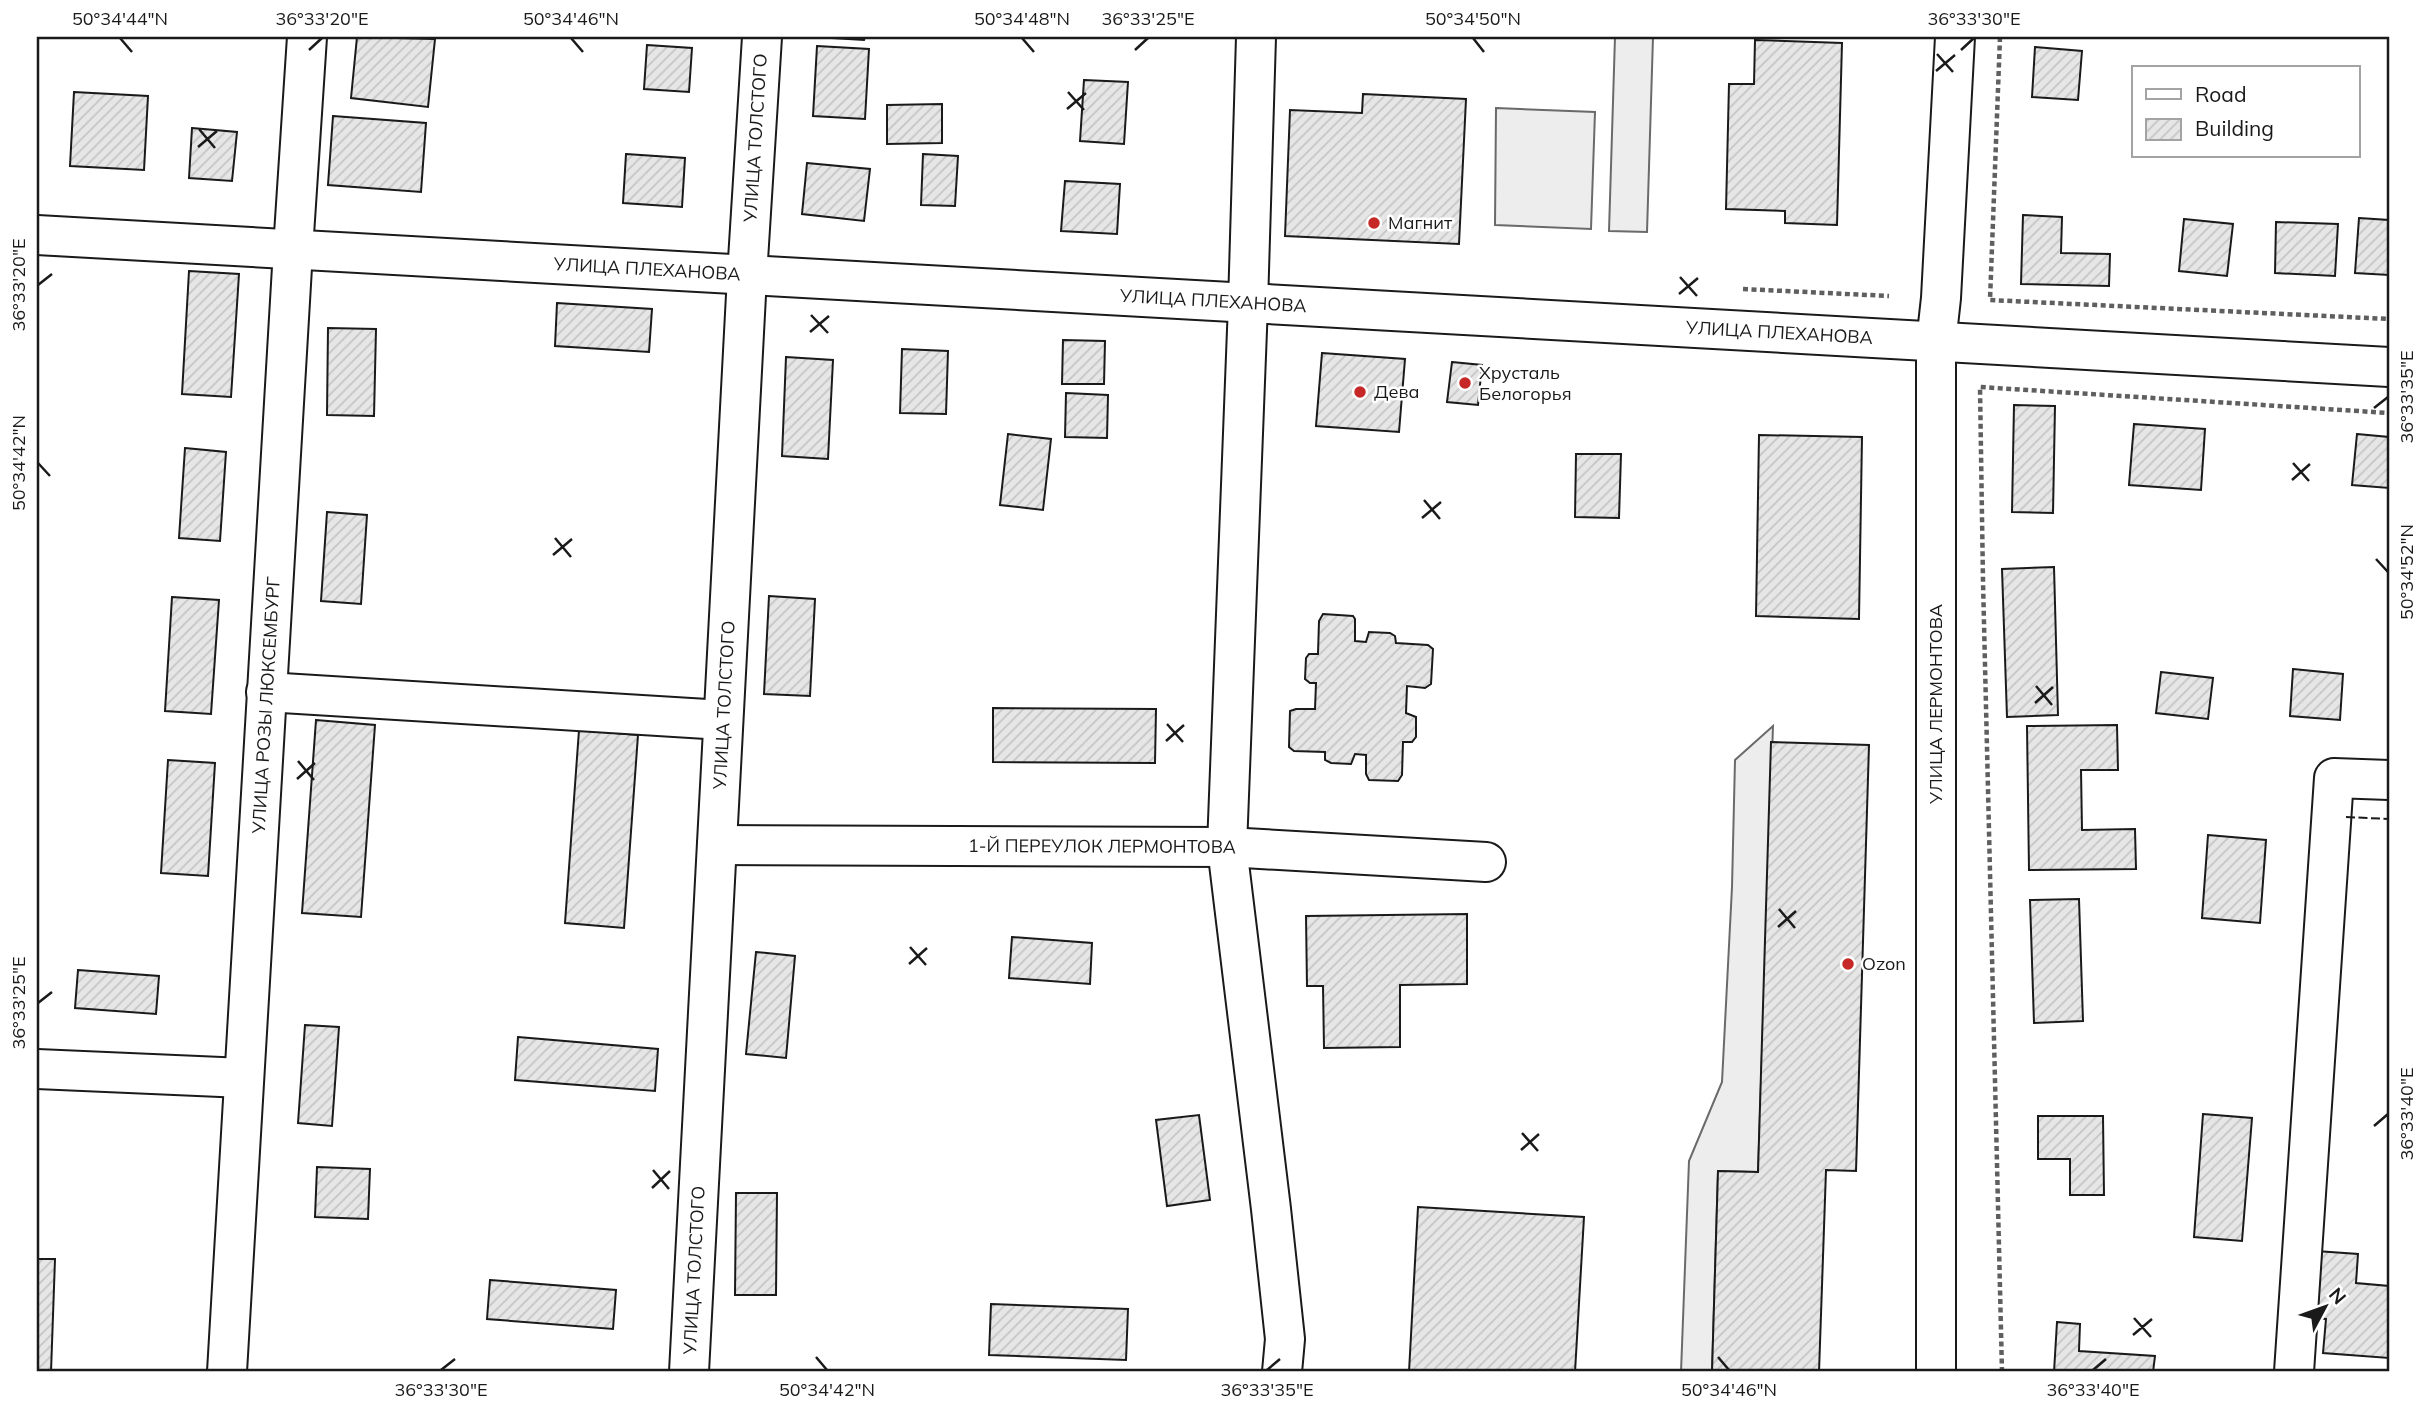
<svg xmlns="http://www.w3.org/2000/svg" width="2426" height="1409" viewBox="0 0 2426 1409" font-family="Mulish,sans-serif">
<defs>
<pattern id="building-hatch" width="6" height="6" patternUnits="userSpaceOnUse" patternTransform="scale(1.75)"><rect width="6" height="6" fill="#e6e6e6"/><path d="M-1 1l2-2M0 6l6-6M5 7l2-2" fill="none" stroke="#c5c5c5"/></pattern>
</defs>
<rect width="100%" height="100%" fill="#fff"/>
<g fill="#ededed" stroke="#6a6a6a" stroke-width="2">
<polygon points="1615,37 1653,37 1647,232 1609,231"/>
<polygon points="1496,108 1595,112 1591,229 1495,225"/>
<polygon points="1773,726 1758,1172 1718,1171 1712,1372 1681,1372 1689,1161 1722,1082 1732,887 1735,760"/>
</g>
<g fill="url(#building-hatch)" stroke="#1a1a1a" stroke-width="2">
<polygon points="357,37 435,39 428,107 351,98"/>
<polygon points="815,37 865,37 864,40"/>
<polygon points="1755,40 1842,43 1837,225 1785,223 1785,211 1726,209 1729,84 1754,84"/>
<polygon points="647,45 692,48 689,92 644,89"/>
<polygon points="817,46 869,49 865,119 813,116"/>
<polygon points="2035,47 2082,51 2078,100 2032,97"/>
<polygon points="1084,80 1128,82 1124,144 1080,141"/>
<polygon points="74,92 148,96 144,170 70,166"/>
<polygon points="1363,94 1466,99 1459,244 1285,236 1290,110 1362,113"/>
<polygon points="942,104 942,143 887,144 887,105"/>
<polygon points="333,116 426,123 421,192 328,185"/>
<polygon points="192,128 237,132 232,181 189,178"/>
<polygon points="626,154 685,158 682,207 623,203"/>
<polygon points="923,154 958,156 955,206 921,205"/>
<polygon points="807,163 870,169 864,221 802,214"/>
<polygon points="1065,181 1120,184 1117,234 1061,231"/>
<polygon points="2023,215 2062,217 2061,253 2110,254 2109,286 2021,284"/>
<polygon points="2359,218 2389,220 2389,275 2355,273"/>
<polygon points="2184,219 2233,224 2227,276 2179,271"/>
<polygon points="2276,222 2338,224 2335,276 2275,273"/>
<polygon points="189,271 239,274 231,397 182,394"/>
<polygon points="557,303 652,309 649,352 555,346"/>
<polygon points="328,328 376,329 374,416 327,415"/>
<polygon points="1063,340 1105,341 1104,384 1062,384"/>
<polygon points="902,349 948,351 946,414 900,413"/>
<polygon points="1322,353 1405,359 1399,432 1316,426"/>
<polygon points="786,357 833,360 828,459 782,456"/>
<polygon points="1452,362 1482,365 1478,405 1447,402"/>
<polygon points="1066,393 1108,395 1107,438 1065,437"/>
<polygon points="2014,405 2055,406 2053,513 2012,512"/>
<polygon points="2134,424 2205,429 2201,490 2129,485"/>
<polygon points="1008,434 1051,439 1043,510 1000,505"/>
<polygon points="2357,434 2389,437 2389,488 2352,485"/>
<polygon points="1759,435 1862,437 1859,619 1756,616"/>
<polygon points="185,448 226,452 220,541 179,538"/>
<polygon points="1576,454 1621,454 1619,518 1575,517"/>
<polygon points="327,512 367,515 361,604 321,601"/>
<polygon points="2054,567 2058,715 2007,717 2002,569"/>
<polygon points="769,596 815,599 810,696 764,694"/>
<polygon points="172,597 219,600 211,714 165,711"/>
<polygon points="1323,614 1353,616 1355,619 1355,641 1366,642 1369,632 1390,633 1395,636 1396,643 1428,645 1433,649 1431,684 1425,688 1407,686 1406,713 1416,717 1416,737 1412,742 1403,742 1402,775 1398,781 1369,780 1366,774 1366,755 1355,754 1351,764 1331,763 1325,760 1325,752 1294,751 1289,747 1290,711 1296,709 1315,709 1316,683 1310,683 1305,679 1306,658 1309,654 1318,654 1319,621"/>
<polygon points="2293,669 2343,674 2340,720 2290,716"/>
<polygon points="2161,672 2213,678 2208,719 2156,713"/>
<polygon points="993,708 1156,709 1155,763 993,762"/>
<polygon points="316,720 375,725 361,917 302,913"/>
<polygon points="2117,725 2118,770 2081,770 2082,830 2135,829 2136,869 2029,870 2027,726"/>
<polygon points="579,730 638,735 624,928 565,923"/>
<polygon points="1771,742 1869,745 1856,1171 1826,1170 1819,1372 1712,1372 1718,1171 1758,1172"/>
<polygon points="168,760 215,763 208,876 161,873"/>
<polygon points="2208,835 2266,840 2260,923 2202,918"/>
<polygon points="2079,899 2083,1021 2034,1023 2030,900"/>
<polygon points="1467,914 1467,984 1400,985 1400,1047 1324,1048 1323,986 1307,986 1306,916"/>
<polygon points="1012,937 1092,943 1090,984 1009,978"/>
<polygon points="756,952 795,956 786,1058 746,1054"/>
<polygon points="78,970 159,976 156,1014 75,1008"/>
<polygon points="305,1025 339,1027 332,1126 298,1123"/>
<polygon points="518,1037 658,1049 655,1091 515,1080"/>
<polygon points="2203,1114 2252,1118 2242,1241 2194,1237"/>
<polygon points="1199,1115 1210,1200 1167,1206 1156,1120"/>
<polygon points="2038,1116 2103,1116 2104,1195 2070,1195 2070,1159 2038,1159"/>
<polygon points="317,1167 370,1169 368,1219 315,1217"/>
<polygon points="736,1193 777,1193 776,1295 735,1295"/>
<polygon points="1418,1207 1584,1217 1575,1372 1409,1372"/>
<polygon points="2316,1251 2358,1254 2356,1283 2389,1286 2389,1358 2323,1353 2326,1319 2311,1318"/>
<polygon points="37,1259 55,1259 51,1372 37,1372"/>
<polygon points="490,1280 616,1290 613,1329 487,1319"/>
<polygon points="991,1304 1128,1309 1126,1360 989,1355"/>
<polygon points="2057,1322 2080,1324 2079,1351 2155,1356 2153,1372 2054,1372"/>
</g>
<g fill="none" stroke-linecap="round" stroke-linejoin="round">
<defs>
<g id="minor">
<polyline points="1256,37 1248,304 1227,847 1271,1209 1285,1339 1282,1372"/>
<path id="s1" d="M 37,235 L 2389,367"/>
<polyline points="266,692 723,720"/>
<path id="s2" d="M 717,845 L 1227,847 L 1486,862"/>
<polyline points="37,1069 244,1078"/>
<path id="s3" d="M 227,1372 L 293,250 L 307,37"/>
<path id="s4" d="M 689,1372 L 747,276 L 762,37"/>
<polyline points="1936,1372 1936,343 1941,298 1955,37"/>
<polyline points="2294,1372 2334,778 2389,780"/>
</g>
</defs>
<use href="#minor" stroke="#1a1a1a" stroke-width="42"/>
<g stroke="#5f5f5f" stroke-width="4.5" stroke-dasharray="5 3.5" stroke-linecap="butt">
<polyline points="2000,37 1990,300 2389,319"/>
<polyline points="1743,289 1889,296"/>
<polyline points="2002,1372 1983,581 1980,387 2389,413"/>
</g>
<use href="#minor" stroke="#fff" stroke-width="38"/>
<polyline stroke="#1a1a1a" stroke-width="2" stroke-dasharray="9 3.5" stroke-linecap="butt" points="2346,817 2389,819"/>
</g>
<path fill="none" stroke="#1a1a1a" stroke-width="2.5" d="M 120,38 L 132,52M 571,38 L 583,52M 1022,38 L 1034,52M 1473,38 L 1484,52M 309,50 L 322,38M 1135,50 L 1148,38M 1961,50 L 1974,38M 1937,54 L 1953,72M 1936,71 L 1955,55M 1068,92 L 1084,110M 1067,109 L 1086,93M 199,129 L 215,148M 198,147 L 217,131M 1680,277 L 1697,296M 38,285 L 52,274M 1679,294 L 1698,278M 811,315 L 828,333M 810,332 L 829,316M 2374,408 L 2388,397M 38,463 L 50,476M 2293,463 L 2309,481M 2292,480 L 2310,464M 1424,500 L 1440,519M 1422,518 L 1441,502M 555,538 L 571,557M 553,555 L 572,539M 2376,559 L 2388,572M 2036,686 L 2052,705M 2035,703 L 2053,687M 1167,724 L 1183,742M 1166,741 L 1184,725M 298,761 L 314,780M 297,779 L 315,763M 1779,909 L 1795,928M 1778,927 L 1796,911M 910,947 L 926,965M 909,964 L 927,948M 38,1003 L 52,992M 2374,1126 L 2388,1114M 1522,1133 L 1538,1151M 1521,1150 L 1539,1134M 653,1170 L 669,1189M 652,1188 L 670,1171M 2134,1318 L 2151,1337M 2133,1335 L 2152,1319M 816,1357 L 827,1370M 1718,1357 L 1729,1370M 441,1370 L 455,1359M 1267,1370 L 1280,1359M 2093,1370 L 2106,1359"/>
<g fill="#c62828" stroke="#fff" stroke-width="2.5">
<circle cx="1374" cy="223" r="7"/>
<circle cx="1465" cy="383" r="7"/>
<circle cx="1360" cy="392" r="7"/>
<circle cx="1848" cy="964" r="7"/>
</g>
<g text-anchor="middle" stroke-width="5" stroke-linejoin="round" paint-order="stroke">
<g font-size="18" fill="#1a1a1a" stroke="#fff">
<text dy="6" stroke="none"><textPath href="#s4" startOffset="1236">УЛИЦА ТОЛСТОГО</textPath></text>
<text dy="6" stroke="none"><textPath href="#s1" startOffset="611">УЛИЦА ПЛЕХАНОВА</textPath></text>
<text dy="6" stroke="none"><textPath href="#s1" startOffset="1178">УЛИЦА ПЛЕХАНОВА</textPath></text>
<text dy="6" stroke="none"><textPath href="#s1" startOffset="1745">УЛИЦА ПЛЕХАНОВА</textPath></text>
<text dy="6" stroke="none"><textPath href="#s3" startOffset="668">УЛИЦА РОЗЫ ЛЮКСЕМБУРГ</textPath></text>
<text dy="6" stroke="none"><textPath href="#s4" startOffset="668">УЛИЦА ТОЛСТОГО</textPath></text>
<text transform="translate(1936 704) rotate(-90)" y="6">УЛИЦА ЛЕРМОНТОВА</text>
<text dy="6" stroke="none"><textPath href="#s2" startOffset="385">1-Й ПЕРЕУЛОК ЛЕРМОНТОВА</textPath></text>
<text dy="6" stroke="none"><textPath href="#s4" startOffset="102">УЛИЦА ТОЛСТОГО</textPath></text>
</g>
<g font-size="18" fill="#1a1a1a" stroke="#fff" text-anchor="start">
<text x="1388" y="229">Магнит</text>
<text x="1479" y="379">Хрусталь<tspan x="1479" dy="21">Белогорья</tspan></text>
<text x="1374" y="398">Дева</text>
<text x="1862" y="970">Ozon</text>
</g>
</g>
<rect width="2426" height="1409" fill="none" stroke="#ffffff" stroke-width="77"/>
<rect x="2132" y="66" width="228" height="91" fill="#ffffff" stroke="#a3a3a3" stroke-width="2"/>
<rect x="2146" y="89" width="35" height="10" fill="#ffffff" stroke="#a3a3a3" stroke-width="2"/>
<text x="2195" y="102" font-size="21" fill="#1a1a1a">Road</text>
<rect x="2146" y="119" width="35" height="21" fill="url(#building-hatch)" stroke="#a3a3a3" stroke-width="2"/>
<text x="2195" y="136" font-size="21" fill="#1a1a1a">Building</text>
<g transform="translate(2325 1307) rotate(49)" stroke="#ffffff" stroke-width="5" paint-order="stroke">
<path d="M0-5L12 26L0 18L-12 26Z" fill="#1a1a1a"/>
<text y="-10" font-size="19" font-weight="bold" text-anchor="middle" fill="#1a1a1a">N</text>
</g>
<rect x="38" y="38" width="2350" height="1332" fill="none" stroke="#1a1a1a" stroke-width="2.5"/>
<g font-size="18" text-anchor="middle" fill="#1a1a1a">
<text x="120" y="25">50°34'44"N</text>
<text x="322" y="25">36°33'20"E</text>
<text x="571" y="25">50°34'46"N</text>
<text x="1022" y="25">50°34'48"N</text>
<text x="1148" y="25">36°33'25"E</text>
<text x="1473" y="25">50°34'50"N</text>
<text x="1974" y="25">36°33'30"E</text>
<text transform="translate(19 285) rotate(-90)" y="6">36°33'20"E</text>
<text transform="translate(2407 397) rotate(-90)" y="6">36°33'35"E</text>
<text transform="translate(19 463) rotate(-90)" y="6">50°34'42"N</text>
<text transform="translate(2407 572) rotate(-90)" y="6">50°34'52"N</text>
<text transform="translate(19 1003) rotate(-90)" y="6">36°33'25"E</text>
<text transform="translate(2407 1114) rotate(-90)" y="6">36°33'40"E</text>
<text x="441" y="1396">36°33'30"E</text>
<text x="827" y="1396">50°34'42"N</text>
<text x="1267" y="1396">36°33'35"E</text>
<text x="1729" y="1396">50°34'46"N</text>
<text x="2093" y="1396">36°33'40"E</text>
</g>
</svg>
